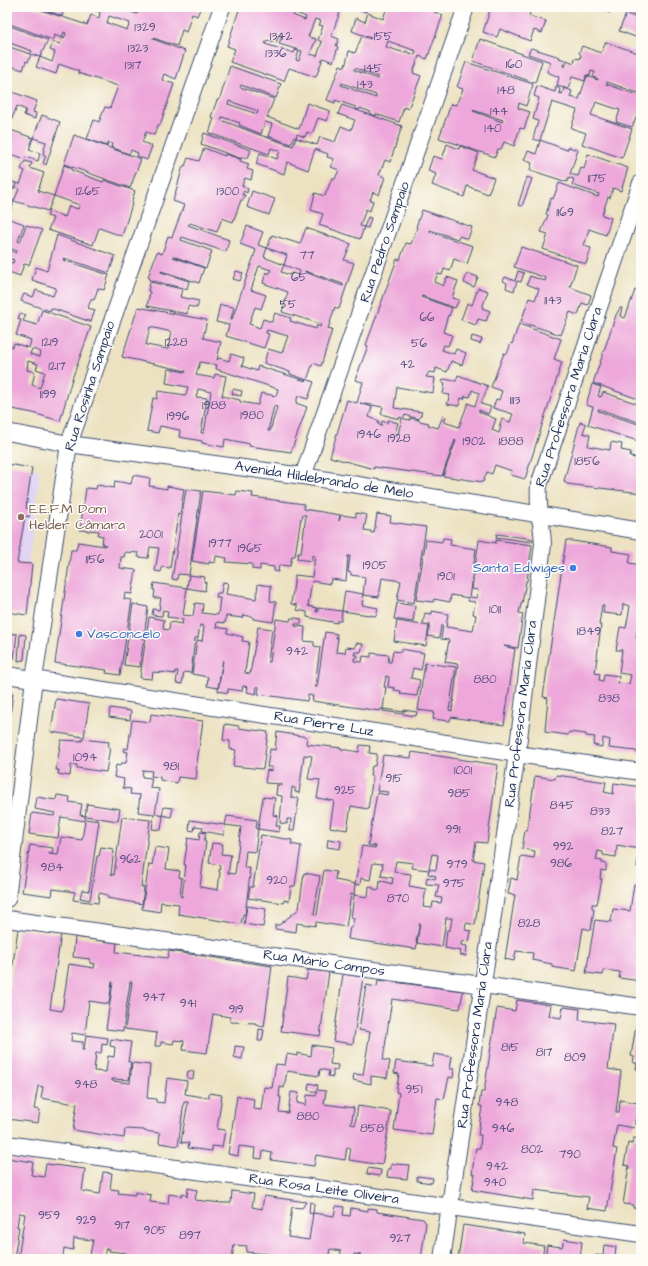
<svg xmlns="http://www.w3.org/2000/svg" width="648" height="1266" font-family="'Architects Daughter',sans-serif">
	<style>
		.built { fill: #e1d4f4 }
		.building { fill: #eda7da; fill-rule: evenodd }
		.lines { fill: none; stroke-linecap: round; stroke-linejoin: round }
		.street-casing { stroke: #3a4a6d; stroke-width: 18 }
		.street { stroke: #fff; stroke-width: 16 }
		.education-dot { fill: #8d6e63; stroke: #fdfcf7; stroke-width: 1.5 }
		.shop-dot { fill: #3f7fe0; stroke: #fdfcf7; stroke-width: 1.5 }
		.labels { text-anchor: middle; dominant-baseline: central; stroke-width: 3; stroke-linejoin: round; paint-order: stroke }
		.number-label { font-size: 12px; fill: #504d7d }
		.street-label { font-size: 14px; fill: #1b2f5e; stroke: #fdfcf7 }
		.education-label { font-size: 14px; fill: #785e54; stroke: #fdfcf7; text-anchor: start }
		.shop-label { font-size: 14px; fill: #366cbe; stroke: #fdfcf7; text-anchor: end }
	</style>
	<rect width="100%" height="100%" fill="#fdfcf7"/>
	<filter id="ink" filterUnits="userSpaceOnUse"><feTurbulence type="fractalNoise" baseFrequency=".025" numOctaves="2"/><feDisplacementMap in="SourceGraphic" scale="8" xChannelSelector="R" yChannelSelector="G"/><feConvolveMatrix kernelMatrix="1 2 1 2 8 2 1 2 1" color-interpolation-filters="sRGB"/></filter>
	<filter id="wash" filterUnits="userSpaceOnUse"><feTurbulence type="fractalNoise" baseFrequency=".012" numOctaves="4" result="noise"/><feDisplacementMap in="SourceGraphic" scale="16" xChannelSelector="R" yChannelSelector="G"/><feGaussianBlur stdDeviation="0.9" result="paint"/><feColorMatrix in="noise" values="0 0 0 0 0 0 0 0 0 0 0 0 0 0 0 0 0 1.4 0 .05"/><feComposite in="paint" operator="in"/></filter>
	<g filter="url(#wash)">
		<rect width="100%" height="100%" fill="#ece2c1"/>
		<polygon class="built" points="7,464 37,469 40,473 28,564 7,561"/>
		<g id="blocks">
			<g class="building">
				<path d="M7 7H32L87 25 91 15 99 18 100 12 86 7H116L137 14 140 7H201L197 16 192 14 186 32 182 30 177 46 153 38V39L185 51 176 79 164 74 162 80 174 84 160 125H158L154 135 146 132 142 142 152 146 147 160 137 156 138 153 131 150 129 154 111 147 112 144 108 142 107 146 87 139 94 120 99 122 105 107 110 108 118 86 78 73 79 71 59 64 56 74 36 67 40 57 52 62 55 52 50 50 53 42 60 44 62 38 64 39 66 33 64 32 62 38 54 35 53 40 7 23ZM109 16 130 23 127 30 107 23Z"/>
				<polygon points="37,7 65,7 62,16"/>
				<path d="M240 7H317L324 10 325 7H342L331 36 339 39 336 46 338 47 333 62 323 58 316 77 289 68 284 81 230 62 235 49 227 46ZM294 12 306 17 305 20 293 15ZM315 19 321 21 319 25 323 26 318 40 322 42 317 56 310 54 316 39 308 37ZM279 35 282 36 279 44 302 51 299 61 296 60 299 51 295 50 294 53 265 44 267 40 276 43Z"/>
				<polygon points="352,7 368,7 366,12"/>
				<path d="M387 7H436L434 12 443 15 427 59 419 56 413 73 421 76 408 109 404 107 399 122 376 114V116L370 114 371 112 360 108 359 110 356 109V107L335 100V103L327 100 340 65 345 67 349 51 355 53 362 36 370 39 371 38 352 31 356 18 365 22 368 13 383 19ZM388 41 416 51 415 55 405 51V53L386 47ZM355 68 378 77V79L354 70ZM342 83 376 95V98L341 85Z"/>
				<polygon points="491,7 532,7 529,16 546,21 542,33 534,30 530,41 500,29 497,37 483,32"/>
				<polygon points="603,7 612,7 610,13 602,10"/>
				<polygon points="626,7 641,7 641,17 625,11"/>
				<polygon points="626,14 641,19 641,39 619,31"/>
				<polygon points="7,25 48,40 40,57 31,54 28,62 26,61 23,70 7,65 7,46 30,54 32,51 7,42"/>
				<polygon points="480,39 542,61 535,83 473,61"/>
				<polygon points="606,42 641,54 641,94 607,82 606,84 641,96 641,107 632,127 616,122 620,110 596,102 591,115 632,129 622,158 582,144 586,133 571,128 577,110 552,102 540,140 567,150 568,147 578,150 570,174 578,176 581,168 584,169 588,154 628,168 621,191 613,188 610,198 608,197 602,215 611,218 606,235 589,229 584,246 591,248 586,264 543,249 548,234 541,232 548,215 546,214 551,198 553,199 559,183 598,197 599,194 572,185 574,179 569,178 567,182 530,170 532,163 524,160 528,151 536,154 540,141 533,139 538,121 533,119 539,98 534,96 537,86 555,92 556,87 560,89 559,93 562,94 564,88 572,91 570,97 579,99 587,76 598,80 598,79 593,77 595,72 591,71 590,76 586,75 585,81 572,77 568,89 557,86 559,77 547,72 551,62 528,54 531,48 560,57 559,58 565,60 563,66 565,67 567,60 574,63 575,58 580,59 581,55 579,53 582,46 601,53"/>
				<path d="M466 62 533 84 526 106 519 103 518 108 530 112 524 129 520 128 514 146 504 142 501 149H498L495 157 439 138 451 104 456 105 463 89 457 87ZM473 110 503 120 502 122 473 111Z"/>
				<path d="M230 66 281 84 276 98 241 85 240 87 274 99 267 117 299 129 307 103 330 111 327 121 318 118 312 134 307 132 305 137 297 134 296 138 294 137 291 144 268 136 272 124 265 122 261 134 239 125 240 123 222 117 221 120 260 135 293 146 296 138 317 145 320 137 335 142 341 126 351 130 355 120 338 114 342 105 402 126 390 162 385 160 379 175 385 177 379 195 373 192 370 200 373 201 370 211 366 209 360 226 364 227 360 239 319 225 323 214 311 210 315 193 325 196 332 178 335 179 339 170 331 167 334 159 327 157 328 154 315 149 308 170 287 162 284 174 256 164 260 153 277 159 280 151 271 148 269 154 209 133 214 118 211 117 217 100H218L220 98ZM229 101 258 111 257 114 228 104Z"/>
				<polygon points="7,90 37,101 33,112 36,113 35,119 24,115 26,110 17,106 8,129 33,138 42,115 60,122 46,165 43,163 46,156 43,154 46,142 33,138 29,150 40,153 38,161 26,157 25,159 14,155 13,156 7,154"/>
				<polygon points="204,133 251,150 248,158 242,157 242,159 201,144"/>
				<polygon points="74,135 141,159 130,188 64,164"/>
				<polygon points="447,144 459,149 460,146 479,153 472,170 494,178 488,194 467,186 464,197 432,185 436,174 428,171 433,156 442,159"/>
				<polygon points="204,148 225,156 225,154 240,159 240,161 249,164 247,169 253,171 251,180 245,178 242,186 248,189 247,193 244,191 242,195 245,195 243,200 241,200 233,222 222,218 217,232 190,223 188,225 229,240 226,252 182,237 181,240 212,251 206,268 173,256 173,257 204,268 199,283 161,271 161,272 189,281 187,289 149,280 150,278 148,277 157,252 162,254 168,236 172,237 184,205 173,201 183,166 185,166 188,158 199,161"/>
				<polygon points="25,161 32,163 30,168 44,173 38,191 54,196 48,211 14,201 19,189 16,187 17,183 20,184 25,171 21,169"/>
				<polygon points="64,165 72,168 71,170 103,182 104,180 135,191 132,200 133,201 122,236 99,228 93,245 48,230 53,218 47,216 49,211 65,217 69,206 78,209 80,205 54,196"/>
				<polygon points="527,177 532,179 522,206 518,205"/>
				<polygon points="7,180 16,183 14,189 7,187"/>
				<polygon points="252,191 275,199 269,215 247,207"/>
				<polygon points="7,199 14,201 11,211 7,210"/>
				<path d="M422 210 472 227 468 239 459 236 458 239 430 230V232L473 246 467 264 454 259 450 271 444 269 442 275 438 274 434 282 443 286 447 277 458 281 452 298 459 300 455 308 422 296 421 297 452 308 449 316 448 315 443 332 452 335 448 346 444 345 442 350 454 354 456 349 466 353 462 365 451 361 447 372 436 368 435 373 429 372 426 377 435 378 433 393 397 387 394 408 422 412 419 419 405 415 403 418 405 419 410 420V418L419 420V421L429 423 428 425 438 428 443 416 446 417 444 422 459 427 468 403 475 406 479 393 472 390 470 397 465 396 464 399 461 398 459 406 447 404 450 395 443 394 445 383 442 382 443 379 456 381 458 375 488 386 481 404 491 407 488 414 479 410V412L496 419 492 430 499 433 501 426H499L502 419 510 422 513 414 493 408 496 399 499 400 502 391 491 387 504 353 507 354 511 343 512 344 519 324 561 339 554 359 562 362 525 479 511 475 512 471 495 465 492 474 487 472 483 482 443 476 456 441 455 440 442 476 374 467V469L330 457 347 400 357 403 363 382 355 380 368 346 366 345 397 259 400 260 406 243 411 244 417 228 416 227ZM360 403 383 407 381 414 399 419 400 417 402 418 398 434 395 433 398 423 388 420 387 423 382 421 381 426 378 424 379 421 369 417 372 407Z"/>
				<polygon points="368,217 371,218 368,228 364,227"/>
				<polygon points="7,218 24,224 18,241 20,242 26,225 42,230 29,265 24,264 20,276 9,272 7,278 7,262 13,263 14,260 7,258 7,249 16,253 17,251 9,248 12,239 7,237"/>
				<path d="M247 226 263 232 258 245 267 248 264 257 284 265 287 255 267 248 272 235 300 244 306 228 351 244 344 260 354 263 339 309 335 307 328 329 332 330 321 366 313 363 307 380 290 374V372L264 363 268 349 282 353 288 336 267 330 266 333 269 334 264 348 226 336 229 325 216 322 220 305 234 307 231 319H232L256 250 240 244ZM284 265 300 271 299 275 291 273 290 275 281 272ZM259 266 271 270 269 274 266 272 263 283 288 292 282 312 321 324 320 327 317 325 316 329 290 321 291 318 275 313 272 322 263 319 260 328 249 324 255 307 261 309 266 295 251 290ZM305 271 343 284V286L305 272Z"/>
				<polygon points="57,235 115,256 109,273 64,258 63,260 109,275 104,290 98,288 94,300 91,299 88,308 95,310 91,322 51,308 50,311 21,301 24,294 33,297 36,290 53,296 56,288 32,280 36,267 47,271"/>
				<polygon points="521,247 577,265 570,287 591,295 588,305 582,303 578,315 570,312 561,335 521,322 529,298 535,300 539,289 527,284 530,276 545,281 546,278 514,267"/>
				<polygon points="236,271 243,273 240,281 233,279"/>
				<polygon points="518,271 524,273 521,282 517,281 514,291 506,288 507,283 503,281 505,277 515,281"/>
				<polygon points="467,273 478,277 474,287 464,283"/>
				<polygon points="150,282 182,289 180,297 199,301 197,308 188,306 187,314 147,306 150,292 148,291"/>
				<polygon points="478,288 488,291 482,308 490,311 486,321 478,319 476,325 461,320 467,303 472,305"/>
				<polygon points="635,290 641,293 641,400 593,383 616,315 620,308 622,308 620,316 625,318"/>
				<path d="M138 307 207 320 203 338 221 342 217 360 219 358 229 361 231 354 244 358 242 366 257 371 258 366 306 381V379L314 382 308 399 298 396 296 403 307 407 291 452 249 446 250 444 225 439 224 447 202 443V441L179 437 180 430 160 426 158 433 147 431 153 398 157 399 158 391 186 395 188 387 166 383 168 369 186 372V371L122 357ZM150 327 172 332 168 349 146 345ZM200 362 217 365 216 369 278 389 276 396 261 393 258 405 240 402V400L222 396 226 376 215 374 214 378 196 375ZM198 389 211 392 204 433H201L207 398 196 397ZM274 406 277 407 270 431H268Z"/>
				<path d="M42 310 91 327 72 379 60 421 33 413 7 408V345L13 347 14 343 29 348 31 340 16 335 21 320 18 319 20 313 26 315 23 321 37 325ZM32 349 41 352 40 357 30 354ZM28 361 38 364 36 369 45 372 40 388 32 385 35 372 27 370Z"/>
				<polygon points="472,336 482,339 480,344 471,341"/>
				<polygon points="592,384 601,387 598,396 601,397 603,392 641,405 641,423 598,409 598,411 641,425 641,442 588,425 593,407 586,405"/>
				<polygon points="233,389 242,391 241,396 232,394"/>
				<polygon points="580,422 586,424 583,433 590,435 588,446 610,450 611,442 622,444 621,450 631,452 630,457 641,459 641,493 567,484 564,481"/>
				<polygon points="7,464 32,468 26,508 30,509 29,517 25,516 17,563 32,564 27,615 7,612"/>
				<polygon points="133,475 150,478 149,486 167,489 167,486 184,489 180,515 178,514 170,568 162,567 161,572 155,571 159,548 150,547 148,558 138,557 139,553 125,552 124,557 121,557 120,568 136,570 132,594 125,593 124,599 132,600 120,675 106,673 107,670 55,663 71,550 76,550 78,542 105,546 106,545 102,544 103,536 98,535 99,531 90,530 90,531 80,530 86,488 96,489 97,485 114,488 115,481 131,484"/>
				<polygon points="186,489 201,491 189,575 178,574 177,580 172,579"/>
				<polygon points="203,491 236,495 237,491 253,493 252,497 304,504 304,509 340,515 339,521 341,515 356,517 356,513 367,515 364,530 371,531 371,533 374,533 377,514 391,516 390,522 426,527 414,603 397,600 401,581 382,578 379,597 363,595 365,577 351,575 351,573 348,572 350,556 348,556 346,581 331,579 330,584 312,581 308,606 317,608 316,612 318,612 318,608 342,611 341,621 337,621 337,623 307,617 307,612 297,610 297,605 291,604 295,575 312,577 315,556 312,555 312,561 297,559 298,553 301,553 306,515 303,515 302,519 301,518 295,556 292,556 290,566 279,565 278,572 274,571 274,567 260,565 260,570 252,569 252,564 226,562 227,558 216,556 215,563 209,562 209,564 192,561"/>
				<polygon points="497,534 533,539 532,542 496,537"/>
				<polygon points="443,538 451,539 450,545 476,549 469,598 451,595 450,602 434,599 433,602 416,600 426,540 442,542"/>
				<polygon points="479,540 496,543 496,540 532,545 527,581 526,581 522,604 521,604 519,613 523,614 518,648 504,646 515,649 504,725 451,717 450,721 433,719 434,712 418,710 425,663 456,667 449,710 452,711 458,664 445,662 449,640 441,639 443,626 441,626 439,638 428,636 430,624 423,623 425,613 432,614 432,611 448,614 446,627 473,631 476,615 473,614 475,602 468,601 469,597 477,598 478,590 472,589"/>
				<path d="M566 540 612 547V551L631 554 629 563 641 565V609L636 638 641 639V653H638L637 660H641V753L636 752V751L609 748 610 740 603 738 602 747 593 745 595 737 586 736V734L569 732 568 735 545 732 548 698 543 697ZM623 604 630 606 626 628 620 627 616 650H622L619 673 631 675 629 684 618 683 619 676 604 674 603 681 599 680 600 674 595 673 601 625H599L602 605 604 606 603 613 622 615Z"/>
				<polygon points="189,575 205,577 204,582 206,582 205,591 187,588"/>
				<polygon points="223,582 228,583 226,594 256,599 258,584 271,586 270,601 276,602 273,622 253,619 253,617 244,615 243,618 226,616 225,623 217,622 216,627 228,629 227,633 243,637 242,641 249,642 245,673 250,674 258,627 272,629 268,662 270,662 276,619 290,621 291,618 296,618 301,619 301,624 295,624 295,626 305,627 304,641 314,642 314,646 320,647 315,687 317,687 325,632 337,634 336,638 338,638 336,652 345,653 346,647 355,648 356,643 363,644 361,652 355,652 354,655 358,655 357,658 354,658 354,661 362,662 363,656 371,657 371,653 389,655 388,662 391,662 393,651 401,652 401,649 424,653 421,670 413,668 411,678 420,680 417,696 400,694 401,691 394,690 395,688 388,687 389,677 386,676 384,687 386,687 383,709 381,709 380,711 312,701 313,696 308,695 307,701 258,694 259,687 257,686 256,694 247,692 248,687 243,686 242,691 228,689 228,693 218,691 223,660 218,688 207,686 208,677 192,674 197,640 202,641 204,626 200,625 198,638 195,638 191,673 184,672 182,684 176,683 178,671 175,671 175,674 162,672 162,673 153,672 152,679 140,678 149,617 164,620 163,629 169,630 170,622 182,624 183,619 167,617 168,611 163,610 162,616 152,615 153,609 159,610 161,598 154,598 155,590 153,590 154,583 187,588 183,615 193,616 195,603 203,604 202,613 218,615 220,598 216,598 217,593 221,593"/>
				<polygon points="345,591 363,594 362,605 378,608 376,616 342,611"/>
				<polygon points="397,603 415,606 413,622 394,619"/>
				<polygon points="133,604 148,607 140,667 124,665"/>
				<polygon points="397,621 429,626 426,646 394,641"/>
				<polygon points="7,633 17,634 14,659 7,658"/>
				<polygon points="20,634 26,635 24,660 18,661"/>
				<polygon points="7,692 13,693 10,715 7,715"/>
				<polygon points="56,699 89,704 84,737 51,732"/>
				<polygon points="110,708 131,711 130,720 109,717"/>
				<polygon points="383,709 404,712 404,710 417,712 416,716 383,711"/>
				<polygon points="151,714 203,721 196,770 197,771 196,779 178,777 177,783 160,780 160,777 151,776 152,771 143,770 142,777 152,778 150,788 159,789 155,814 163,816 161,830 152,829 154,814 138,812 140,795 130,794 131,789 123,788 124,779 114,777 116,765 120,766 121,763 126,763 128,752 123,751 124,748 128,749 132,720 150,722"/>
				<polygon points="225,724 239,726 239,728 268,732 263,769 233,766 236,750 230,749 230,741 223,740"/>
				<polygon points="277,732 307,737 306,744 342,748 341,749 359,752 360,745 370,746 369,753 377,754 375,766 372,766 370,776 373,776 368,809 351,806 347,830 330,827 334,801 317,798 320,780 308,779 312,756 304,755 299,793 295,792 295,788 292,787 291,797 299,798 294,830 290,830 291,819 287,819 287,824 280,823 282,796 276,795 277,785 282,786 282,784 265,783 267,770 272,771 272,767 267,767 270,749 275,750"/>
				<polygon points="82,739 109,742 108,747 110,747 106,772 77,768 77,765 71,765 70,776 58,774 59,770 56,770 61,740 82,741"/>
				<path d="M412 752 498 765 487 843 476 842 473 860 484 862 475 925 466 923 465 930 471 931 469 942 462 941 461 945 467 946 466 956 460 955 461 951 445 948 447 930H450L452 918H446L442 947 417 943 420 923 416 942H417L416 949 348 939 350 927H352L354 918H351L354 895 368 897 369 886 373 887V889L379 890 380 880 392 884 393 878 381 876 383 864 373 863 370 880 361 878 360 885 355 884 354 895 351 894 346 927 316 922 315 926 297 923 296 932 275 929V925H279L299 909 304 873 320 876 314 914 317 915 324 870 336 872 335 880 355 884 362 846 375 848 376 846 368 845 377 793 387 795 388 792 377 791 383 755 411 758ZM432 854 438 855 436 870 429 869ZM396 861 413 863 412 868 429 870 428 874 436 876 435 879 427 877 426 884 439 885 436 897 442 898 441 903 433 902 432 908 423 907 426 889 409 886 411 874 394 872Z"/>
				<polygon points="556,775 606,782 604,792 613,794 614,783 641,787 641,867 637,867 639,849 617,845 616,857 603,855 603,852 598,851 596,860 602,861 602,863 606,864 606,871 601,870 600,879 602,879 597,904 592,904 592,908 594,909 591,930 583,928 576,971 552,967 552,964 532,960 533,953 516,951 514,961 505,959 515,895 508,894 511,878 517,880 521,856 534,858 535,851 522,849 525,831 527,831 535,776 555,779"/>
				<polygon points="57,795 70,797 69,802 82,804 80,815 85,816 87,804 120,809 118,821 85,816 85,819 99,821 89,891 82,890 80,898 90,900 97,856 99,856 101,847 114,849 111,874 114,875 122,817 150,820 141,887 144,887 142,904 107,898 108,895 99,893 98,903 73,900 75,892 53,889 52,896 22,892 30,845 53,848 52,853 49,852 49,854 58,855 61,837 82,840 85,821 61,817 58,838 29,834 32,813 54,816 55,813 35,809 37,797 56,800"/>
				<polygon points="263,797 275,798 273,815 278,816 276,826 280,826 279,832 258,829"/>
				<polygon points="164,807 173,808 171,817 162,815"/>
				<polygon points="227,816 257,820 256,829 258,829 255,852 246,851 244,868 250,868 249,874 250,874 245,915 243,914 241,924 178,914 179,904 161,902 160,912 142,909 149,864 152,865 155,847 169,849 166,869 180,871 179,877 182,878 180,896 182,897 186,865 184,865 188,838 199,840 200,832 206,833 204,841 206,842 200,887 218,890 220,872 219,872 220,865 209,863 212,843 223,844 221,854 231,855 228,873 235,874 241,827 225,825"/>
				<polygon points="190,820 225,825 224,835 202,831 203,827 195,826 194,831 189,830"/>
				<polygon points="261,835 292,840 291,844 301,846 295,886 291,886 289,901 284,900 284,903 248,898 250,887 253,887"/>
				<polygon points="328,839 341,841 340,849 327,847"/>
				<polygon points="634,884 641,885 641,981 619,978 620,972 604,970 603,975 586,973 595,920 611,922 613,909 630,911"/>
				<polygon points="247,906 266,909 263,927 244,924"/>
				<polygon points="18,929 61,934 50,1009 62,1011 69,964 94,968 95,964 90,963 90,959 73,957 75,937 117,943 116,952 168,958 169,951 272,966 264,1027 256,1025 256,1023 230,1022 230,1017 213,1014 207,1053 183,1050 184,1041 174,1040 173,1044 161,1042 161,1046 155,1046 157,1033 125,1029 132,982 130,982 123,1031 106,1029 113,982 112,982 109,1004 89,1001 85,1035 72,1033 71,1041 83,1042 82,1050 84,1050 86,1035 108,1038 107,1045 102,1044 101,1053 96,1053 94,1071 106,1072 108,1056 114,1057 115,1047 110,1046 111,1039 131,1042 128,1062 131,1062 129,1080 112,1079 112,1081 130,1083 132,1063 150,1065 147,1098 156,1099 156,1102 164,1103 167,1078 187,1081 185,1094 209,1098 209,1093 222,1095 217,1129 225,1130 222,1147 212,1146 212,1151 188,1148 189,1143 181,1142 188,1102 184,1102 178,1146 159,1143 160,1133 144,1131 144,1130 125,1129 124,1138 73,1130 77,1103 75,1104 41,1098 43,1087 38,1086 34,1109 40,1110 38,1123 7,1119 7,1005"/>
				<polygon points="308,970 329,972 320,1036 281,1031 288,977 306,980"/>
				<polygon points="343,974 363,977 353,1044 333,1041"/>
				<polygon points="378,980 463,991 460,1009 392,999 383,1060 390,1061 387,1078 371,1076 371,1084 353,1080 354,1074 363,1075 370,1032 359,1030 366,985 377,987"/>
				<polygon points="517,1000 551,1005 549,1016 561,1018 563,1007 580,1009 579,1020 614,1024 608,1069 621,1071 616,1112 619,1112 620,1100 638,1103 641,1086 641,1118 636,1117 634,1128 617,1125 613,1148 617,1149 607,1211 587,1208 589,1197 534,1190 533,1200 472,1190 475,1174 472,1174 474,1159 476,1148 480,1148 481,1135 478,1135 482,1106 479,1106 481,1092 484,1092 497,1008 515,1011"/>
				<polygon points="636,1026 641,1026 641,1069 636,1069 637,1063 633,1063 634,1057 631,1056"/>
				<polygon points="259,1029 264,1030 262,1041 258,1041"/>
				<polygon points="312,1045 332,1048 330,1064 338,1065 337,1071 333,1070 333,1077 328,1076 329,1071 320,1069 319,1076 287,1071 284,1088 280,1087 279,1097 281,1097 279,1112 288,1113 291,1092 299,1093 297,1103 306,1105 307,1095 316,1096 317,1092 308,1090 309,1083 318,1085 317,1090 326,1091 324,1104 354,1108 351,1124 355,1125 358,1106 391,1111 382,1165 349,1160 351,1148 347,1147 345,1160 316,1155 314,1166 271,1160 272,1153 263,1151 262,1159 254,1158 255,1148 239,1146 238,1156 228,1154 237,1096 254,1099 253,1109 261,1110 264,1087 272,1088 276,1064 285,1065 287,1054 297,1056 297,1053 311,1056"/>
				<polygon points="235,1046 244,1047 242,1059 234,1057"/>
				<polygon points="434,1054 452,1057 450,1069 454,1069 453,1078 449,1077 444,1099 437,1098 432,1135 394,1130 399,1093 396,1092 399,1074 394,1073 396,1061 432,1066"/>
				<polygon points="188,1071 194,1072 193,1079 187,1078"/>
				<polygon points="633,1138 641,1139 641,1212 639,1212 640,1208 633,1208 633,1205 623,1204 629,1166 624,1165 628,1143 632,1144"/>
				<polygon points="7,1158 33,1162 31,1175 44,1177 46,1164 85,1169 82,1191 100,1194 103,1172 112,1173 110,1189 119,1190 118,1193 135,1195 135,1192 151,1195 150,1202 168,1204 169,1194 181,1196 183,1193 184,1193 187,1197 188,1188 197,1190 195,1200 222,1203 231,1203 232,1191 254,1194 252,1207 262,1209 264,1196 306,1202 302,1208 292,1207 288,1237 309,1240 313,1213 334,1216 336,1206 344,1207 343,1215 350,1216 351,1208 368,1211 368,1208 377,1209 377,1212 423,1219 426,1223 421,1259 361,1259 361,1255 354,1254 353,1259 340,1259 341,1251 330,1249 328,1259 266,1259 267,1254 246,1252 247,1246 234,1245 232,1258 215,1256 214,1259 125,1259 126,1253 109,1251 110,1249 106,1248 104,1257 90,1255 93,1240 74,1238 73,1250 64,1248 63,1257 70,1259 18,1259 25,1214 19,1213 17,1227 19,1227 14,1259 7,1258"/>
				<polygon points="391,1164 396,1165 396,1164 409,1165 407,1179 387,1177 388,1169 391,1169"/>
				<polygon points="368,1168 381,1170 380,1176 367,1174"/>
				<polygon points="417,1176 433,1178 432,1183 417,1181"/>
				<polygon points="310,1202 314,1203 313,1214 309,1213"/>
				<polygon points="463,1225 525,1234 524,1243 544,1246 542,1259 458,1259"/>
				<polygon points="564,1239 582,1242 580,1259 545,1259 547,1245 562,1247"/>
				<polygon points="604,1245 616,1247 615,1257 625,1259 595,1259 596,1255 603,1256"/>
			</g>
		</g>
	</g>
	<g filter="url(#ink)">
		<use href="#blocks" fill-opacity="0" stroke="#3a4a6d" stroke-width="1"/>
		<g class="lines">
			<defs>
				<g id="street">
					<polyline points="7,432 69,444 303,476 641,531"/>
					<polyline points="303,476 466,7"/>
					<polyline points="7,675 517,754 641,772"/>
					<polyline points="7,899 34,679 69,444 222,7"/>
					<polyline points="7,919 641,1007"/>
					<polyline points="7,1144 641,1234"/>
					<path d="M442 1259 517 754 543 544C542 524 537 505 539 485L641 183"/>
				</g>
			</defs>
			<use href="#street" class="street-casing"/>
			<use href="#street" class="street"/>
		</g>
	</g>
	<circle class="education-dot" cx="21" cy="517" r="4"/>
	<g class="shop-dot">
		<circle cx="573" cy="568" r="4"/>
		<circle cx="79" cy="634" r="4"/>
	</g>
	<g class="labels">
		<g class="number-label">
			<text x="145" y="27">1329</text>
			<text x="281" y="36">1342</text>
			<text x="383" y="36">155</text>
			<text x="138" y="48">1323</text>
			<text x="276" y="53">1336</text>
			<text x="514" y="64">160</text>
			<text x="133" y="65">1317</text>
			<text x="373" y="68">145</text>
			<text x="365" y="84">143</text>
			<text x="506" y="90">148</text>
			<text x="499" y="111">144</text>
			<text x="493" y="128">140</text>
			<text x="597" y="178">1175</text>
			<text x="88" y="191">1265</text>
			<text x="228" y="191">1300</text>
			<text x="565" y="212">1169</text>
			<text x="307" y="255">77</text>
			<text x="299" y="277">65</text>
			<text x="553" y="300">1143</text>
			<text x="288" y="304">55</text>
			<text x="427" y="317">66</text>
			<text x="50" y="342">1219</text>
			<text x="176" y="342">1228</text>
			<text x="419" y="343">56</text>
			<text x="407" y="364">42</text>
			<text x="57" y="366">1217</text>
			<text x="48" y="394">1199</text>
			<text x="515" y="400">1113</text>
			<text x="214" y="405">1988</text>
			<text x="252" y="415">1980</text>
			<text x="178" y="416">1996</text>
			<text x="369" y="434">1946</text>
			<text x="399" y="438">1928</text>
			<text x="474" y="441">1902</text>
			<text x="511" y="441">1888</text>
			<text x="587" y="461">1856</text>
			<text x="151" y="534">2001</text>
			<text x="220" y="543">1977</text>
			<text x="250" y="548">1965</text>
			<text x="95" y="559">1156</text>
			<text x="375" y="565">1905</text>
			<text x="446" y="576">1901</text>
			<text x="495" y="609">1011</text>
			<text x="589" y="631">1849</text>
			<text x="297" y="651">942</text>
			<text x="485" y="679">880</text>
			<text x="609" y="698">838</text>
			<text x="85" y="757">1094</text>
			<text x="171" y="766">981</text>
			<text x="463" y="770">1001</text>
			<text x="394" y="778">915</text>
			<text x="345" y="790">925</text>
			<text x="459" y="793">985</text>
			<text x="562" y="805">845</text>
			<text x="600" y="811">833</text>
			<text x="453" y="829">991</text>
			<text x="612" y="831">827</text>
			<text x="563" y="846">992</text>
			<text x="130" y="859">962</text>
			<text x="561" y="863">986</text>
			<text x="457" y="864">979</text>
			<text x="52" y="867">984</text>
			<text x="277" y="880">920</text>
			<text x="454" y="883">975</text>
			<text x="398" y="898">870</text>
			<text x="529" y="923">828</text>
			<text x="154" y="997">947</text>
			<text x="188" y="1003">941</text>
			<text x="236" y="1009">919</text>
			<text x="510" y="1047">815</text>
			<text x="544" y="1052">817</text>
			<text x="575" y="1057">809</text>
			<text x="86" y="1084">948</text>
			<text x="414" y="1089">951</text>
			<text x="507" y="1102">948</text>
			<text x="308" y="1116">880</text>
			<text x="372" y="1128">858</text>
			<text x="503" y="1128">946</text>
			<text x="532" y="1149">802</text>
			<text x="570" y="1154">790</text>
			<text x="497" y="1166">942</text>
			<text x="495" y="1182">940</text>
			<text x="49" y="1215">959</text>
			<text x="86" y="1220">929</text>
			<text x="122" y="1225">917</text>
			<text x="155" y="1230">905</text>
			<text x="190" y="1235">897</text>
			<text x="400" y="1238">927</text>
		</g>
		<g class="street-label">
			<text transform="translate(385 242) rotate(-71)">Rua Pedro Sampaio</text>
			<text transform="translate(90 386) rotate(-72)">Rua Rosinha Sampaio</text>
			<text transform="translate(569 397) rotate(-72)">Rua Professora Maria Clara</text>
			<text transform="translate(324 480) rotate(9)">Avenida Hildebrando de Melo</text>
			<text transform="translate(521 714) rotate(-83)">Rua Professora Maria Clara</text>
			<text transform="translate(324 724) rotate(9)">Rua Pierre Luz</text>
			<text transform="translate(324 963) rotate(8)">Rua Mário Campos</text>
			<text transform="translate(475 1035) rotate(-82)">Rua Professora Maria Clara</text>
			<text transform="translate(324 1189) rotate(8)">Rua Rosa Leite Oliveira</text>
		</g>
		<g class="education-label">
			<text x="29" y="509">E.E.F.M Dom<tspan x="29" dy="16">Helder Câmara</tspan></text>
		</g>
		<g class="shop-label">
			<text x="565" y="568">Santa Edwiges</text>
			<text x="87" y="634" text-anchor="start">Vasconcelo</text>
		</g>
	</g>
	<rect width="648" height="1266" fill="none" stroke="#fdfcf7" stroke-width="24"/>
</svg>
